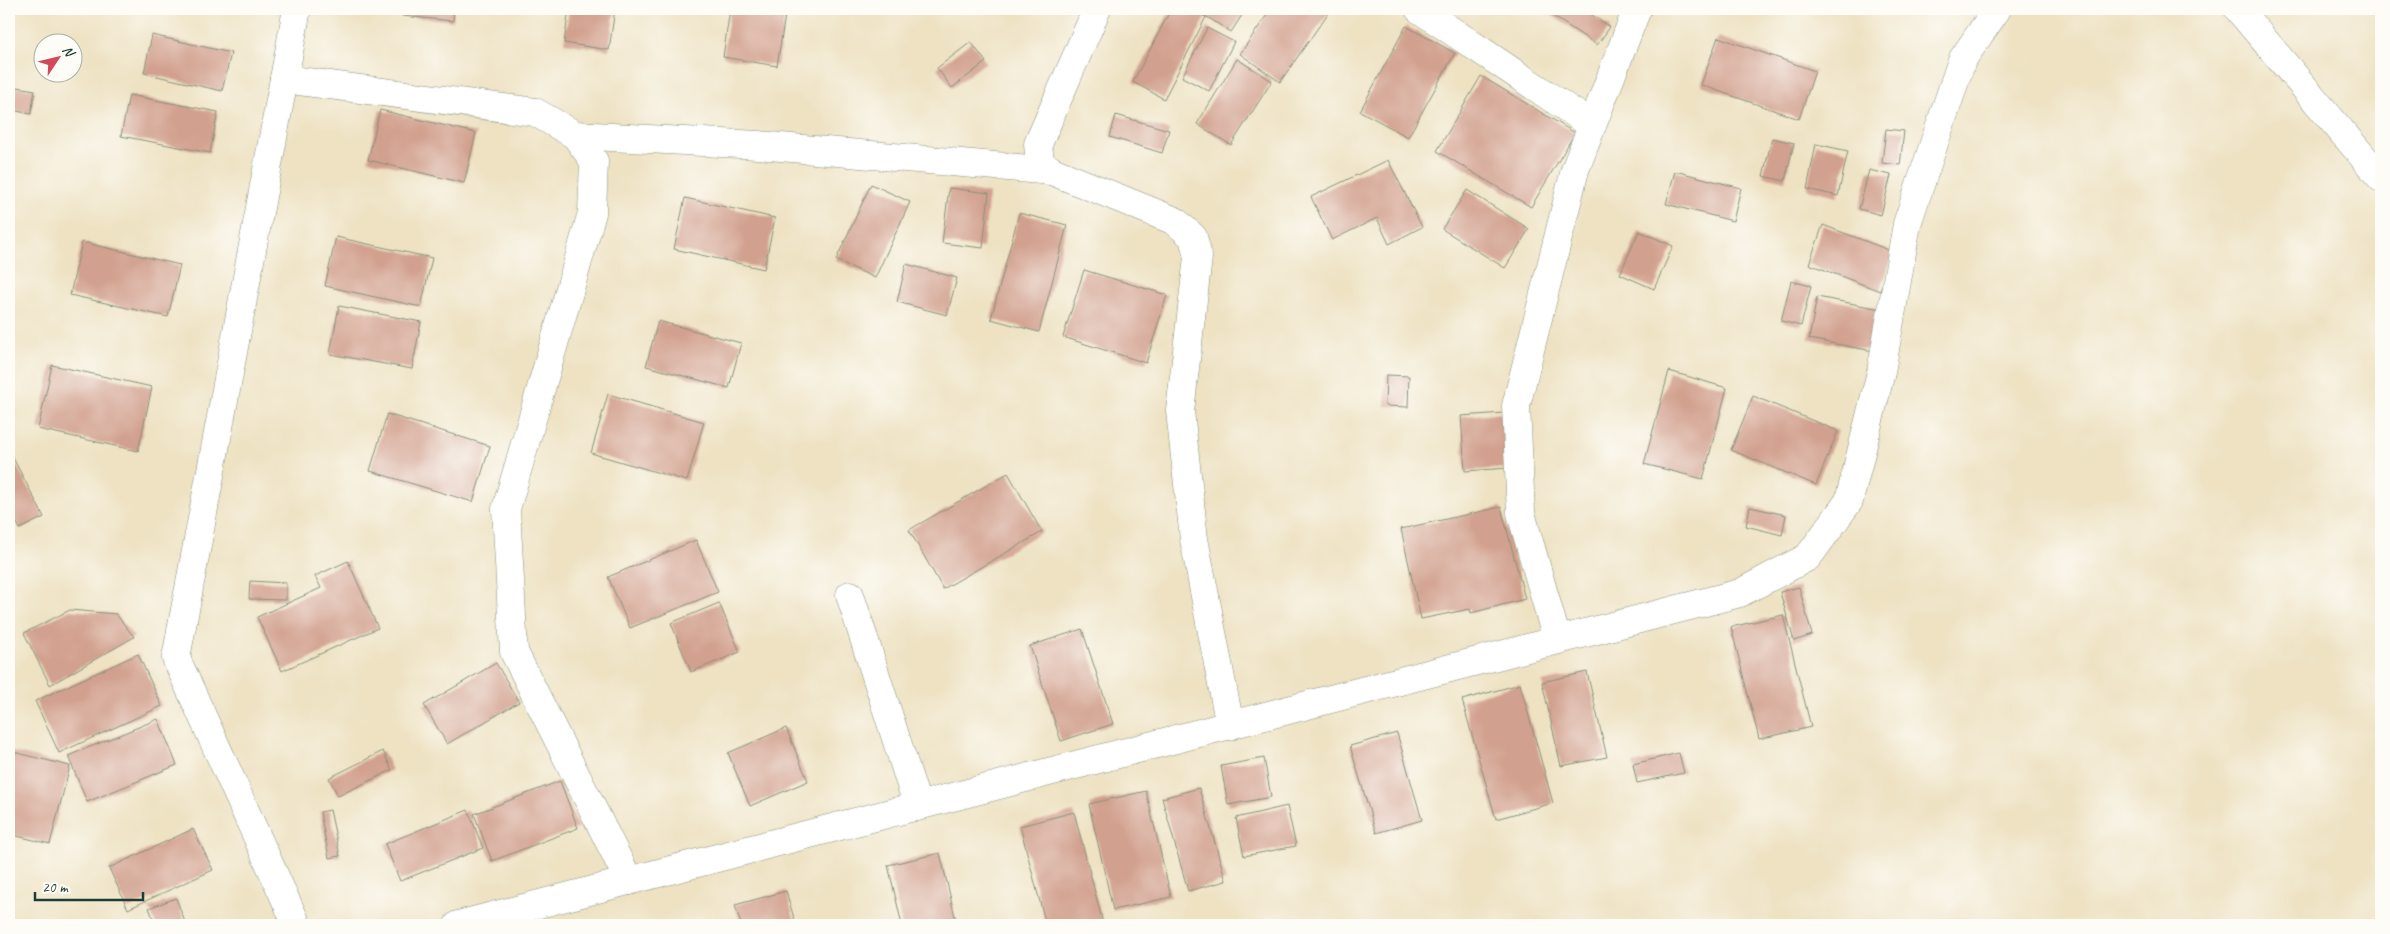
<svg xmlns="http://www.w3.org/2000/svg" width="2390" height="934" font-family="Caveat,sans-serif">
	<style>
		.building { fill: #d2a08e }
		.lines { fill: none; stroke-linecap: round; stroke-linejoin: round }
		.street-casing { stroke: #86907c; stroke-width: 29 }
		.secondary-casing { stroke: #86907c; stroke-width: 29 }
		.street { stroke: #fff; stroke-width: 28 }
		.secondary { stroke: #fff; stroke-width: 28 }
	</style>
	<rect width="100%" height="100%" fill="#fdfcf7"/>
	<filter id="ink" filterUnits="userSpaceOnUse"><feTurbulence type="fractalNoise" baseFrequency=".02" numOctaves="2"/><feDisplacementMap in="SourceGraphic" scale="10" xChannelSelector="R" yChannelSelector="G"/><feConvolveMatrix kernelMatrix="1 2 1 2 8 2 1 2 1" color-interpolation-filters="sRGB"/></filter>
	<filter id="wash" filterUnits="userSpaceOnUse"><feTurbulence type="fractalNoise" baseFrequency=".0096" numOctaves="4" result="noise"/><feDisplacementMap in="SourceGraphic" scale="20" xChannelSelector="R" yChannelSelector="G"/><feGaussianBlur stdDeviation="1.12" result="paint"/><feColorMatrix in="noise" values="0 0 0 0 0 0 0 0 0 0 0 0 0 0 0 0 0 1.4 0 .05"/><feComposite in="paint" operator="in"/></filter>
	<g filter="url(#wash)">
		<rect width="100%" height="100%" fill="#eee2c3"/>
		<g id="blocks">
			<g class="building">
				<polygon points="402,9 454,9 453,21 402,16"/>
				<polygon points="569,9 615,9 609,50 564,43"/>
				<polygon points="730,9 786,9 777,66 723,57"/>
				<polygon points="1171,9 1191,9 1206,17 1164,99 1133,82"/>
				<polygon points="1194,9 1246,9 1231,32"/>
				<polygon points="1271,9 1331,9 1280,82 1240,54"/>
				<polygon points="1542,9 1583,9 1610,27 1597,45"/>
				<polygon points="1406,26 1455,53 1408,137 1360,111"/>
				<polygon points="1207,28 1234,42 1209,91 1182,77"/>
				<polygon points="152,35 231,53 222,91 144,73"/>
				<polygon points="1718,37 1815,71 1799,119 1701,85"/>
				<polygon points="971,42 986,62 952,88 937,68"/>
				<polygon points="1237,59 1272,81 1231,145 1197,124"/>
				<polygon points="1481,76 1575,133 1531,207 1437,151"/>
				<polygon points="17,87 35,90 31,114 12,110"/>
				<polygon points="129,95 218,112 210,153 121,136"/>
				<polygon points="380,110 476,133 464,183 368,160"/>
				<polygon points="1116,115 1169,130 1162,153 1110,137"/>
				<polygon points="1886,129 1904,131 1900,165 1882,163"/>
				<polygon points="1772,138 1794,143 1785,181 1763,176"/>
				<polygon points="1816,144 1848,151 1838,196 1807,189"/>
				<polygon points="1388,160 1422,227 1389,244 1377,218 1332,240 1311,197"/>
				<polygon points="1869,170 1891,175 1881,215 1859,209"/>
				<polygon points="1675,171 1741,188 1733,221 1666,204"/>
				<polygon points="871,184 910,202 875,278 836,260"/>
				<polygon points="949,188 989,193 983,248 942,243"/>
				<polygon points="1467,190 1529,229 1505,268 1442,229"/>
				<polygon points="685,198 775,218 764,269 674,249"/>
				<polygon points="1019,213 1067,225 1039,332 991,319"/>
				<polygon points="1823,225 1894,252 1880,291 1809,264"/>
				<polygon points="1639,231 1673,246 1654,289 1620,274"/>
				<polygon points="336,237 432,258 421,307 325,286"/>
				<polygon points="82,242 180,265 168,317 70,295"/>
				<polygon points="906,264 957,278 947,315 897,302"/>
				<polygon points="1084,270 1167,295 1146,363 1063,337"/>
				<polygon points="1791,281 1811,286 1801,326 1781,321"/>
				<polygon points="1817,297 1881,309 1873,351 1809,339"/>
				<polygon points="339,306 421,322 412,369 330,354"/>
				<polygon points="658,321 741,343 729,388 646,366"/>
				<polygon points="52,365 152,387 138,451 38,429"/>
				<polygon points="1669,371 1727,388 1703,479 1644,464"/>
				<polygon points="1386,375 1409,376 1408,407 1385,406"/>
				<polygon points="608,394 704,422 687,481 591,453"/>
				<polygon points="1753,396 1838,431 1816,485 1731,450"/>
				<polygon points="1504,413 1509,468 1465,471 1461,416"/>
				<polygon points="387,414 490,446 473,502 370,471"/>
				<polygon points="13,458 44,517 20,529 9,507 9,460"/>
				<polygon points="1008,473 1042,532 943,589 909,530"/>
				<polygon points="1501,507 1525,599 1471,613 1470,609 1421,619 1401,529"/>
				<polygon points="1750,507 1786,515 1782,535 1746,526"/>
				<polygon points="696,540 718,592 630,628 608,577"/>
				<polygon points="348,561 378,628 282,671 257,617 321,588 315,576"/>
				<polygon points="250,581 286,583 286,600 249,599"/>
				<polygon points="1799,587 1812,635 1794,641 1780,592"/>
				<polygon points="719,603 740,652 691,672 671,623"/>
				<polygon points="70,610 116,614 134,637 50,685 24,633"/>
				<polygon points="1783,615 1811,727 1759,739 1731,627"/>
				<polygon points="1082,629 1113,724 1061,741 1030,646"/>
				<polygon points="138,654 162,706 59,753 35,701"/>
				<polygon points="496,663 519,702 447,744 424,705"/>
				<polygon points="1587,672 1607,757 1561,766 1542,682"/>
				<polygon points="1520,684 1553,803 1496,819 1462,700"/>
				<polygon points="158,719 177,765 87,802 68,756"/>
				<polygon points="786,728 808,781 750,806 728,753"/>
				<polygon points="1397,733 1422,820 1376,833 1350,746"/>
				<polygon points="9,751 70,766 50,844 9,834"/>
				<polygon points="383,751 392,770 338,796 329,778"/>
				<polygon points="1679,753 1684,773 1637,783 1633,764"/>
				<polygon points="1264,758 1271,797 1228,805 1221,766"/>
				<polygon points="560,781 578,828 492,861 474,814"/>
				<polygon points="1199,788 1226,881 1188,891 1162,798"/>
				<polygon points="1146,791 1171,897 1113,910 1089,804"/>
				<polygon points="1287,806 1296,846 1244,856 1236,818"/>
				<polygon points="330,810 340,856 329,858 320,812"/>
				<polygon points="468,810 483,848 400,881 385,844"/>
				<polygon points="1074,812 1103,923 1095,925 1046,925 1020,826"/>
				<polygon points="193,829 213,870 128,909 109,868"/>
				<polygon points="940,853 957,925 902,925 888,865"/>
				<polygon points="786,891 796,925 741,925 735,905"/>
				<polygon points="176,898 186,925 156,925 149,908"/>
			</g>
		</g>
	</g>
	<g filter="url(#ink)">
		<use href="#blocks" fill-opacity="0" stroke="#86907c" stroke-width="1"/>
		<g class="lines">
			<defs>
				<g id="street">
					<polyline points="1097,9 1038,144 1040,163 1052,171 1175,221 1193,237 1198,257 1180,411 1194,539 1230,726"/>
					<polyline points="1419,9 1592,125"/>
					<polyline points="284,79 535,112 575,135 594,161 592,213 506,509 514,652 629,881"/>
					<polyline points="575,135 758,145 1052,171"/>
					<polyline points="850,595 918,807"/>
					<polyline points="1557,640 1521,513 1516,406 1575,170 1637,9"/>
					<polyline points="297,925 176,658 297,9"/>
					<polyline points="458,925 1740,593 1808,557 1849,501 1881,372 1907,224 1962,60 1997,9"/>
				</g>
				<polyline id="secondary" points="2238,9 2381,178"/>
			</defs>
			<use href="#street" class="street-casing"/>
			<use href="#secondary" class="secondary-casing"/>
			<use href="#street" class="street"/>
			<use href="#secondary" class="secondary"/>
		</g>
	</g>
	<rect width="2390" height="934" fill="none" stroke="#fdfcf7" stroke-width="30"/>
	<g transform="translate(58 58) rotate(55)"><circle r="24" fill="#fdfcf7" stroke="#a4b0a9"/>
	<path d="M0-4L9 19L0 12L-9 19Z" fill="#d1495b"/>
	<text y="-8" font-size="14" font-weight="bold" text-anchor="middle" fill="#1f3d34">N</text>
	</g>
	<path d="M35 892v8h108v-8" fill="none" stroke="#1f3d34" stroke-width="2.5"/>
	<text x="42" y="892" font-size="15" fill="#1f3d34" stroke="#fdfcf7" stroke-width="4" paint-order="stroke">20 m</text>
</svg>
